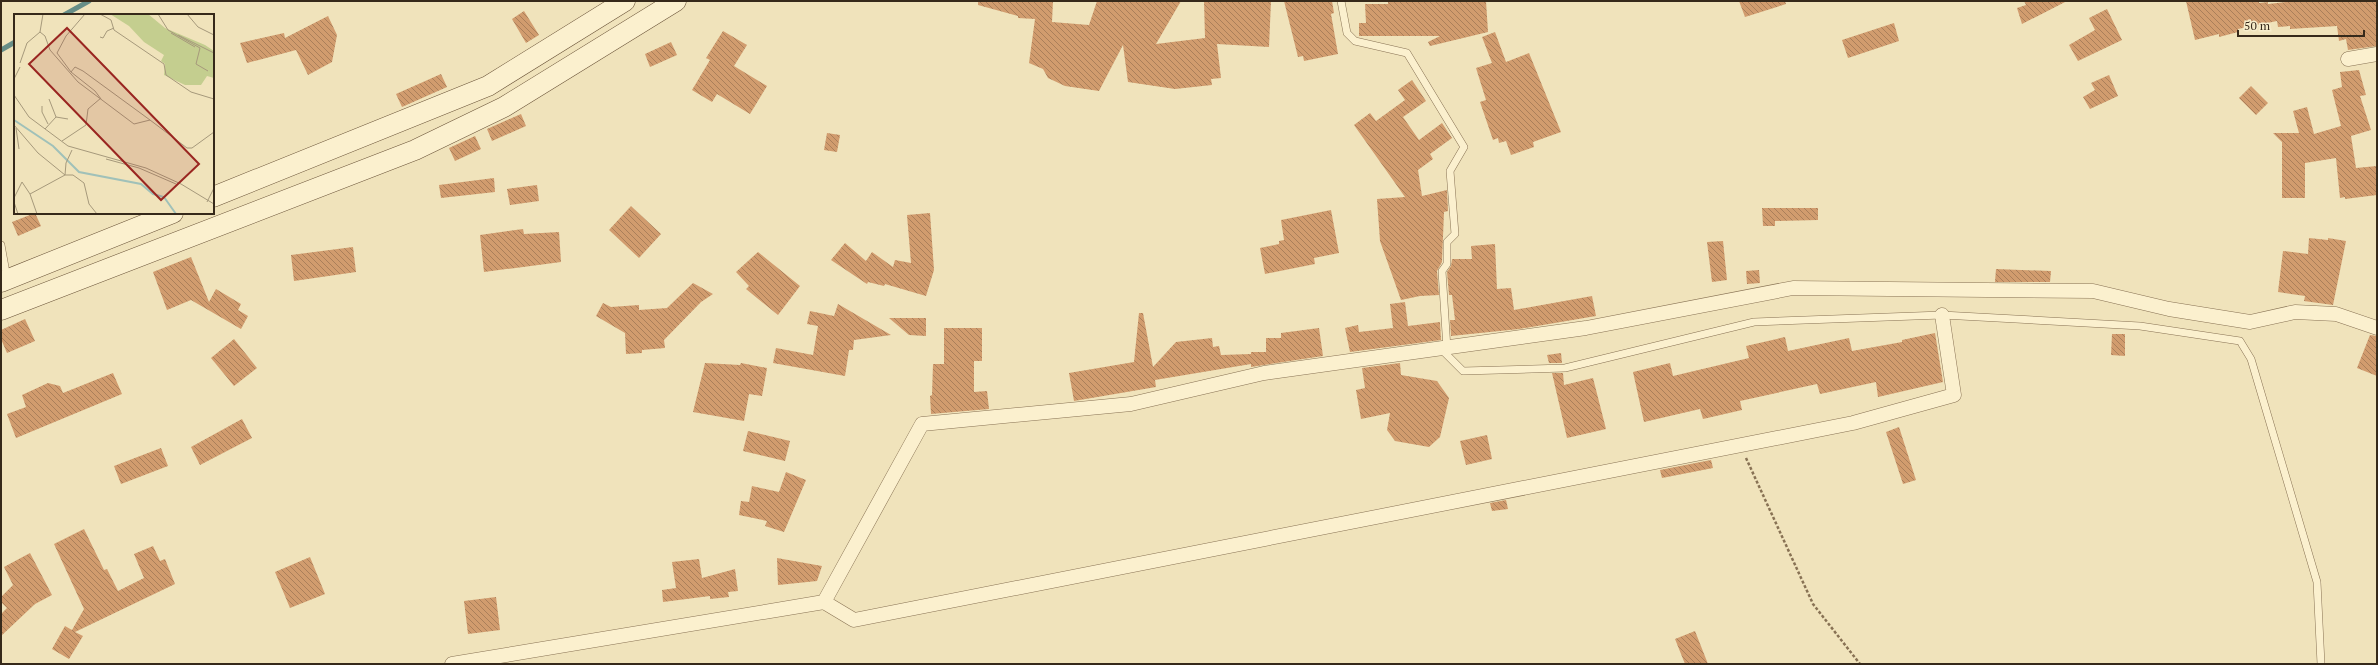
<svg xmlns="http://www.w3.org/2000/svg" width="2378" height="665" font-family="'PT Serif',serif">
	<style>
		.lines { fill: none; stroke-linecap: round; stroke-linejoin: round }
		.stream { stroke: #678e87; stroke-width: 5 }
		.building { fill: url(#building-back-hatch) }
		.lane-casing { stroke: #887254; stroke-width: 8 }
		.street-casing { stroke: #887254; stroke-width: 15 }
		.secondary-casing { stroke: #6a5338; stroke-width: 21 }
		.path { stroke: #887254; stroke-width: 2.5; stroke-dasharray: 3 2; stroke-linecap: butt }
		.lane { stroke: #fbf0ce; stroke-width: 7 }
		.street { stroke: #fbf0ce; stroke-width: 14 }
		.secondary { stroke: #fbf0ce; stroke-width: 20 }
		.inset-river { fill: none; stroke: #a0c1b9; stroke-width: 2 }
		.inset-road { fill: none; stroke: #a6997b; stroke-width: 1 }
		.view { fill: #9a2621; fill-opacity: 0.15; stroke: #9a2621; stroke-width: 2 }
		.inset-edge { fill: none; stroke: #36291a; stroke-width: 2 }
	</style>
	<defs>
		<pattern id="building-back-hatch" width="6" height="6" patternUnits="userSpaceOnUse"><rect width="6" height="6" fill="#d19c6e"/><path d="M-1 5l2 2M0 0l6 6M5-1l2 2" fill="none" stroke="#aa7f5a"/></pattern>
	</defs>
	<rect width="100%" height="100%" fill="#f0e3bb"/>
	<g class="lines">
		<g class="stream">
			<polyline points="64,15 89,1"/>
			<polyline points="1,50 15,42"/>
		</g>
	</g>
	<g class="building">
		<polygon points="978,1 1053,1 1052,22 1089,25 1097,1 1181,1 1156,44 1205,38 1204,1 1271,1 1269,47 1217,44 1221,78 1211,79 1212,85 1175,89 1128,82 1123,45 1099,91 1065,86 1048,78 1043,69 1029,63 1035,19 1018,18 1018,16 978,5"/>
		<polygon points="1284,1 1332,1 1334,13 1331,14 1338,54 1304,61 1303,56 1298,57"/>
		<polygon points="1388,1 1486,1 1488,32 1430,46 1428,42 1440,36 1359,36 1359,23 1366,23 1365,4 1388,4"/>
		<polygon points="1739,1 1785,1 1786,4 1745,17"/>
		<polygon points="2024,1 2067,1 2022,24 2017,8 2026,5"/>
		<polygon points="2186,1 2259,1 2259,3 2268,2 2268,4 2295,1 2377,1 2377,46 2348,50 2346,39 2339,41 2337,26 2290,29 2290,26 2278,27 2277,21 2238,29 2238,32 2219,37 2219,34 2195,40"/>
		<polygon points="2107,9 2122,40 2078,61 2069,45 2095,30 2089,18"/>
		<polygon points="524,11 539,35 526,43 512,19"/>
		<polygon points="328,16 337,35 332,62 308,75 296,50 247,63 240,43 284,33 285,38"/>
		<polygon points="1894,23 1899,41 1848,58 1842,40"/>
		<polygon points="723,31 747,45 734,66 767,86 750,114 717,94 712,102 692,90 710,60 706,58"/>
		<polygon points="1495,32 1506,62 1529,53 1561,132 1533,142 1534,147 1511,155 1506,141 1499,143 1498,138 1493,140 1480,102 1486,100 1476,68 1492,63 1482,37"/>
		<polygon points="671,42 677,55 650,67 645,54"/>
		<polygon points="2359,70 2366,95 2360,96 2371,130 2351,136 2356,168 2377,166 2377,195 2345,199 2345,197 2340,198 2336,158 2305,163 2305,198 2282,198 2282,142 2273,133 2299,133 2293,111 2307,107 2314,134 2341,126 2332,90 2342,87 2340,72"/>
		<polygon points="441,74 447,87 402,107 396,94"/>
		<polygon points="2109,75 2118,96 2090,109 2083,97 2095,90 2091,83"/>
		<polygon points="1412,80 1426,101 1403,117 1419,140 1442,123 1452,138 1430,154 1433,159 1418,170 1422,196 1447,190 1448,211 1444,212 1442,262 1437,271 1439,295 1420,296 1401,300 1380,241 1377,199 1405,197 1354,125 1370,113 1376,121 1405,100 1398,90"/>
		<polygon points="2251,86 2268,103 2256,115 2239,98"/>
		<polygon points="521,114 526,126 492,141 487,129"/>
		<polygon points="827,133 840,135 837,152 824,150"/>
		<polygon points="475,136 481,149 455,161 449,148"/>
		<polygon points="494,178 495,192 441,198 439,185"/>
		<polygon points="537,185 539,201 510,205 507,189"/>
		<polygon points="631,206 661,234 639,258 609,230"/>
		<polygon points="1762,208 1818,208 1818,220 1775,221 1775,226 1763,226"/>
		<polygon points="1331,210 1339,253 1314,258 1315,264 1265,274 1260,248 1279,244 1279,241 1284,240 1281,220"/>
		<polygon points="35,213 41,226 18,236 12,222"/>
		<polygon points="930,213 934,270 926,296 885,284 884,286 868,282 867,284 831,260 845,243 866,261 872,252 893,267 895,260 911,263 907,215"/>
		<polygon points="523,229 524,234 559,232 561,262 484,272 480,235"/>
		<polygon points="2309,238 2328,240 2328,238 2346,241 2333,305 2304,301 2305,296 2278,292 2283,251 2308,254"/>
		<polygon points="1723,241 1727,280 1712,282 1707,242"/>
		<polygon points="1495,244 1497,289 1511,288 1514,310 1592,296 1596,316 1519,329 1451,336 1450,320 1455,320 1452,295 1449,295 1447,272 1451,266 1452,259 1472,259 1471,246"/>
		<polygon points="353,247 356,272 294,281 291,255"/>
		<polygon points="758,252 800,286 778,315 746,289 749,286 736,272"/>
		<polygon points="191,257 209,302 216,289 241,304 238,310 248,316 241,329 191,300 167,310 153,272"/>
		<polygon points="1996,269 2051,271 2050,282 1995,282"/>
		<polygon points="1759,270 1760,283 1747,284 1746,271"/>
		<polygon points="693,283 713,294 701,302 664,340 665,348 642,350 642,353 626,354 625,333 596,316 603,303 611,307 639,305 639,310 667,308"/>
		<polygon points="1405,302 1408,326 1440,322 1441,340 1350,352 1345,328 1358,325 1359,332 1393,328 1390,304"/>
		<polygon points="838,304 891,335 854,340 853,350 849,350 845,376 773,363 776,348 813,355 818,326 807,324 810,311 834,316"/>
		<polygon points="1139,313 1143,313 1153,367 1176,342 1212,338 1213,347 1219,346 1221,355 1251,354 1251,352 1266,352 1266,338 1281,338 1281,333 1319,328 1323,356 1251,367 1251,364 1155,380 1156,387 1074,401 1069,373 1134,362"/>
		<polygon points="889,318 926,318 926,336 909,335"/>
		<polygon points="25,319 35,341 7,353 1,339 1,330"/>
		<polygon points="944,328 982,328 982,361 974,361 974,392 987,391 989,409 931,414 930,396 932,395 933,364 944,364"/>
		<polygon points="1935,333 1943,382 1878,397 1876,382 1820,394 1817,384 1740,401 1742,410 1703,419 1700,409 1644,422 1633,372 1670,363 1673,376 1749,358 1746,346 1785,337 1788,351 1849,338 1852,351 1902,342 1902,340"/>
		<polygon points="2112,334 2125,334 2125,356 2111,355"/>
		<polygon points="2370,335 2377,336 2377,376 2357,368"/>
		<polygon points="234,339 257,368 234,386 211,358"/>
		<polygon points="1561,353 1562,363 1549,363 1547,355"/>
		<polygon points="705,363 740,365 741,363 767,368 762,396 749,394 744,421 693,412"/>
		<polygon points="1400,363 1401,375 1437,381 1449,398 1440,437 1429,447 1395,441 1387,430 1390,413 1361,419 1356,390 1365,388 1362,368"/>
		<polygon points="113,373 122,394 16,438 7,414 26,407 22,395 48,383 60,386 63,393"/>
		<polygon points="1552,373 1563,373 1564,385 1593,378 1606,429 1567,438"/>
		<polygon points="242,419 252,438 200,465 191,447"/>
		<polygon points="1899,427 1916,480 1903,484 1886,432"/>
		<polygon points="748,431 790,441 785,461 743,451"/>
		<polygon points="1487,435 1492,459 1466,465 1460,441"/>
		<polygon points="161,448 168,466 121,484 114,466"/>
		<polygon points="1711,460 1713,468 1662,478 1660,470"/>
		<polygon points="786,472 806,480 784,532 765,526 767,521 739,515 741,501 749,502 752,486 779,492"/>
		<polygon points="1506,500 1508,509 1492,511 1490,503"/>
		<polygon points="84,529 104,570 107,569 118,591 144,578 134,554 153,546 160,561 165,559 175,584 75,632 83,636 69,659 52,649 65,626 72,630 84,609 54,544"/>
		<polygon points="30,553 52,595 35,604 1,636 1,614 7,608 1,602 1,597 13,585 4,567"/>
		<polygon points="310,557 325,594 290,608 275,572"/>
		<polygon points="777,558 822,566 817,581 778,585"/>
		<polygon points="699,559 702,578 735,569 738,591 728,592 729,597 710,599 710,596 663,602 662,590 676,588 672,562"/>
		<polygon points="496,597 500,630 468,634 464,601"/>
		<polygon points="1695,631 1708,664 1685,664 1675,639"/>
	</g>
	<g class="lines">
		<defs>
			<g id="lane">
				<polyline points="1341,1 1347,33 1355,41 1407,53 1464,147 1450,171 1455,234 1447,242 1447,264 1442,271 1447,349"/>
				<polyline points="1,245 7,278"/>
				<polyline points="1441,349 1463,371 1565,368 1754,322 1942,315 2140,326 2240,341 2251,359 2317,582 2321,664"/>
			</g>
			<g id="street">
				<polyline points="2348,59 2377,54"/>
				<polyline points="824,602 854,620 1853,423 1954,395 1942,315"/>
				<polyline points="452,664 824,602 922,424 1131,404 1264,373 1586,328 1793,288 2093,291 2169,309 2250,322 2295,312 2336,314 2377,328"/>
			</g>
			<g id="secondary">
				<polyline points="213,197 488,86 625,1"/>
				<polyline points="1,282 173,213"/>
				<polyline points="1,310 415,150 504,107 676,1"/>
			</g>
		</defs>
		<use href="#lane" class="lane-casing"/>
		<use href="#street" class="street-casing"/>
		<use href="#secondary" class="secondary-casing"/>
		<polyline class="path" points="1746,458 1813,604 1860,664"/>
		<use href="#lane" class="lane"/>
		<use href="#street" class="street"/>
		<use href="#secondary" class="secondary"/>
	</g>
	<g transform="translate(14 14)">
		<rect width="200" height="200" fill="#f0e3bb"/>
		<path d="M96 0H134L151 14 191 31 200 37V64L193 62 187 71H171L150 61 151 50 147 47 150 41 130 28 115 12Z" fill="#c4ce8f"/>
		<path class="inset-river" d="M0 106 39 132 65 158 127 170 139 180 150 183 162 200"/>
		<path class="inset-road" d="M71 0 52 22 43 39 57 58 81 77 87 85M86 0 97 6 100 16 150 50 152 61 177 78 200 85M144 0 154 16 186 34 182 50 194 57M173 0 184 13 200 21M26 18 31 22 36 36 64 68 120 110 136 106 173 134H178L200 118M157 19 181 33M164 21 200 39M86 23 89 24 93 17 100 14M6 49 13 29 26 18 29 0M57 58 61 53 69 57 136 106M0 65 6 53M0 81 15 103 54 132 132 154 167 170 200 190M35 85 42 103 54 105M28 92V98L34 110M0 111 24 139 51 161M2 114 5 135M31 115 42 103M48 127 72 111 74 95 87 84M58 136 52 149 51 161H59L70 169 75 190 83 200M92 145 125 154 162 170M8 168 16 180M0 184 8 168M0 188 4 200M193 188 200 174M23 200 16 180 51 161"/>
		<path class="view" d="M53 14 185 150 147 186 15 50Z"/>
		<rect width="200" height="200" class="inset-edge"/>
	</g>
	<rect width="2378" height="665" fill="none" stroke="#36291a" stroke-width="4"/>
	<path d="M2238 30v6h126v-6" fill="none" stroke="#36291a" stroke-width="2"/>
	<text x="2244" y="30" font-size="12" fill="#36291a" stroke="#f7edcb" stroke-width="3" paint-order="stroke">50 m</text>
</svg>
